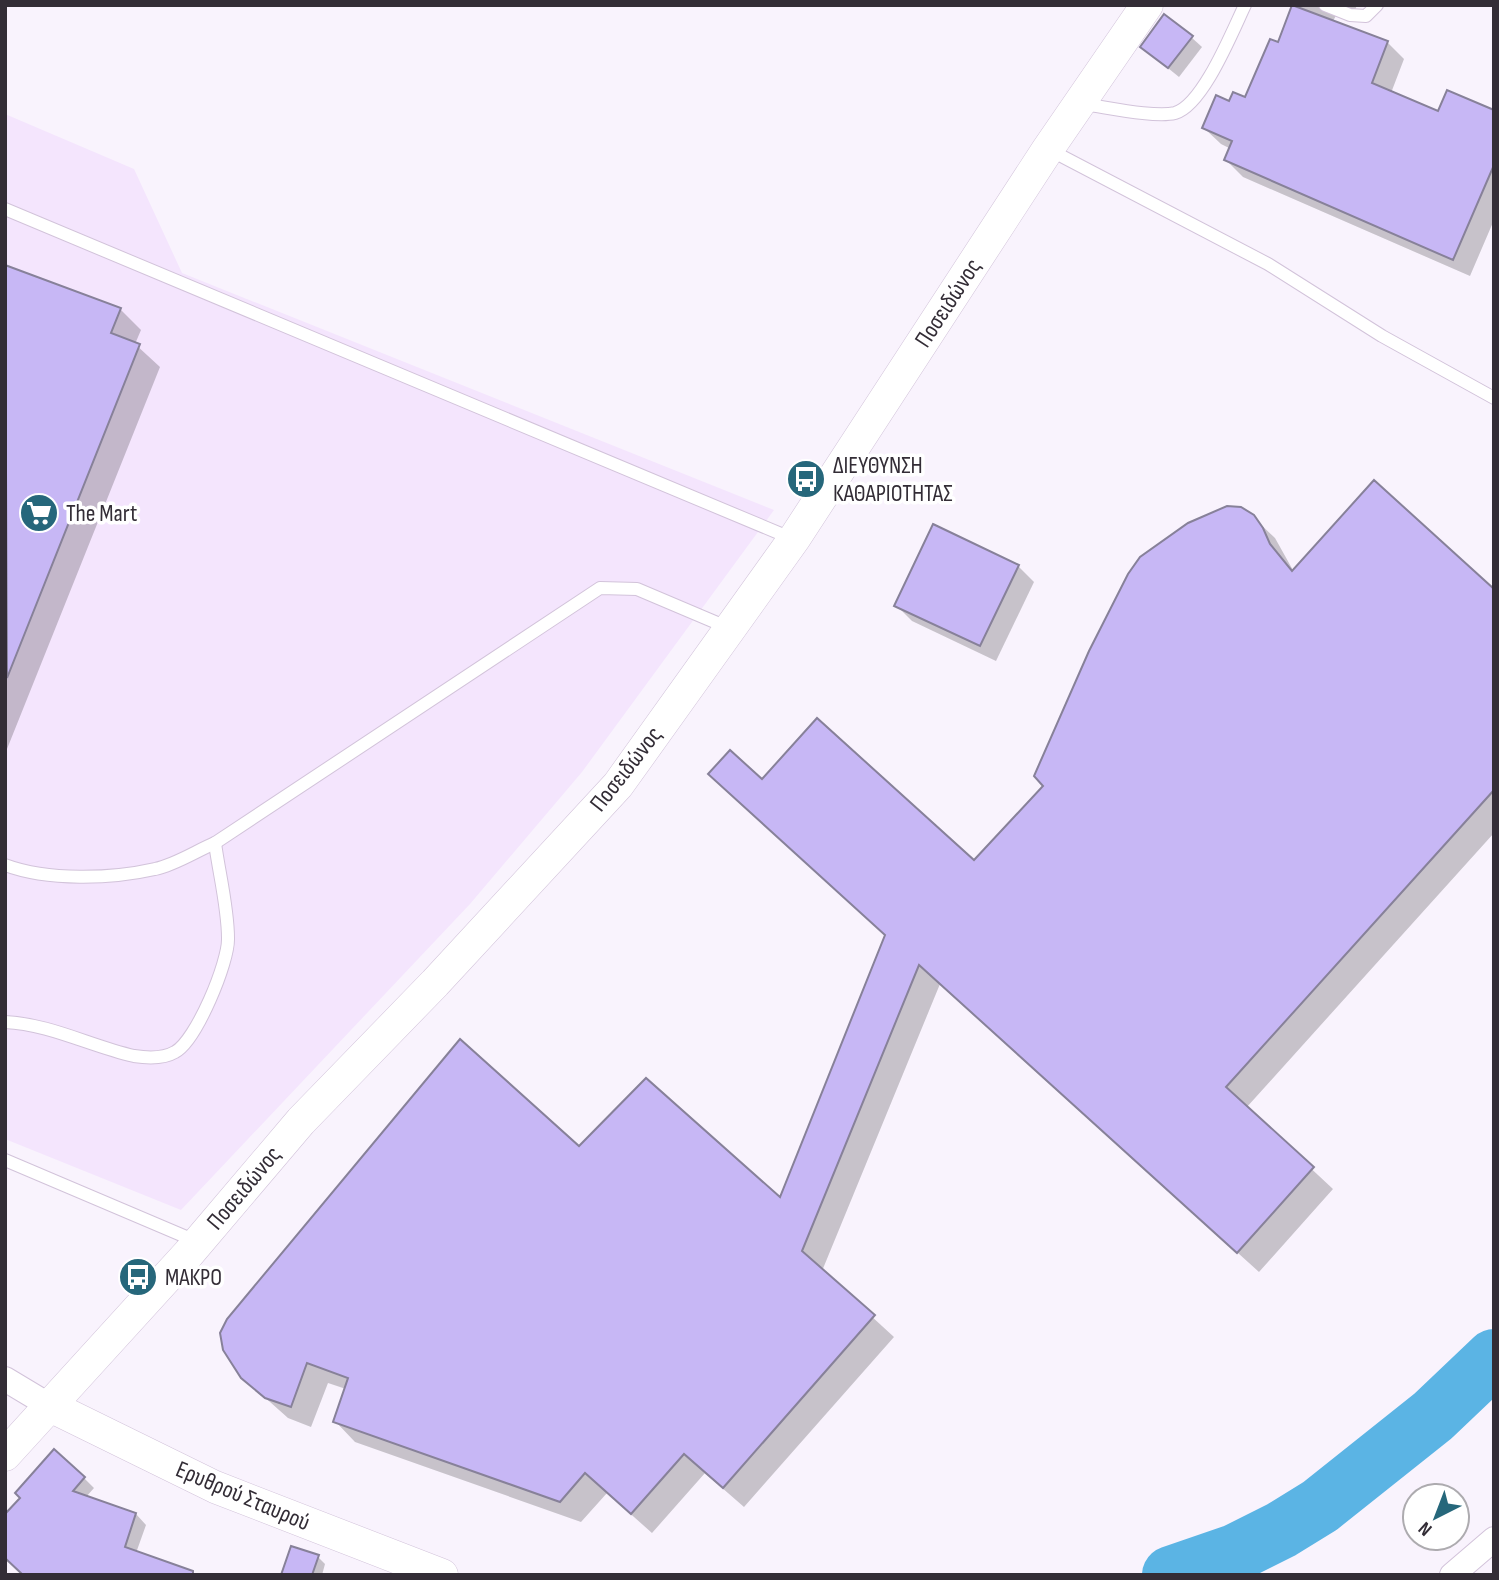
<svg xmlns="http://www.w3.org/2000/svg" width="1499" height="1580" font-family="'Sofia Sans Condensed',sans-serif">
	<style>
		.built { fill: #f4e5fd }
		.shadow { fill: #0003 }
		.lines { fill: none; stroke-linecap: round; stroke-linejoin: round }
		.river { stroke: #5bb4e4; stroke-width: 58 }
		.building { fill: #c7b7f5; stroke: #878199; stroke-width: 2 }
		.service-casing { stroke: #d2c3da; stroke-width: 14 }
		.minor-casing { stroke: #d2c3da; stroke-width: 26 }
		.tertiary-casing { stroke: #d2c3da; stroke-width: 33 }
		.service { stroke: #fff; stroke-width: 12 }
		.minor { stroke: #fff; stroke-width: 24 }
		.tertiary { stroke: #fff; stroke-width: 32 }
		.labels { text-anchor: middle; dominant-baseline: central; stroke-width: 7; stroke-linejoin: round; paint-order: stroke }
		.street-label { font-size: 24px; fill: #332d36; stroke: #fff }
		.poi-label { font-size: 24px; fill: #332d36; stroke: #fff; text-anchor: start }
	</style>
	<rect width="100%" height="100%" fill="#f9f3fd"/>
	<polygon class="built" points="5,114 134,169 182,273 774,510 582,772 470,904 181,1210 5,1139"/>
	<g class="shadow">
		<polygon points="1294,5 1357,5 1353,16 1337,14 1333,21 1387,42 1404,59 1391,93 1439,113 1494,112 1494,220 1470,276 1243,177 1226,160 1231,149 1221,144 1204,128 1230,103 1246,100 1279,45"/>
		<polygon points="1191,37 1202,47 1179,77 1142,47"/>
		<polygon points="5,266 120,309 141,330 135,344 160,367 5,754"/>
		<polygon points="1253,517 1275,538 1294,572 1494,591 1494,833 1246,1108 1333,1189 1259,1272 940,984 822,1271 894,1337 744,1507 705,1473 652,1533 607,1493 581,1522 355,1442 335,1421 346,1389 328,1383 311,1427 288,1418 242,1377 579,1149 780,1200 886,936 710,774 762,782 974,862 1046,786"/>
		<polygon points="1018,566 1034,582 996,661 912,621 896,605"/>
		<polygon points="84,1478 94,1488 86,1497 136,1514 146,1525 136,1553 198,1575 21,1575 23,1573 5,1557"/>
		<polygon points="317,1556 325,1564 322,1575 283,1575"/>
	</g>
	<g class="lines">
		<polyline class="river" points="1171,1575 1235,1553 1281,1530 1320,1506 1433,1416 1494,1358"/>
	</g>
	<g class="building">
		<polygon points="1292,5 1388,41 1372,83 1438,111 1447,90 1494,110 1494,165 1453,260 1224,160 1232,141 1202,128 1216,95 1229,101 1233,92 1245,97 1270,39 1278,42"/>
		<polygon points="1164,14 1193,36 1168,68 1140,47"/>
		<polygon points="5,265 121,308 111,333 140,344 7,678"/>
		<polygon points="1374,480 1494,589 1494,790 1226,1087 1314,1167 1237,1253 919,965 802,1251 875,1315 723,1488 684,1454 631,1514 585,1473 560,1502 333,1422 348,1378 307,1363 291,1407 265,1398 241,1378 223,1350 220,1333 227,1319 460,1039 579,1146 646,1078 780,1197 885,935 708,774 730,750 762,779 817,718 974,860 1043,786 1034,776 1089,651 1128,574 1140,557 1188,523 1227,506 1241,507 1254,515 1263,528 1270,544 1292,571"/>
		<polygon points="933,524 1019,565 980,646 894,606"/>
		<polygon points="54,1449 85,1477 73,1491 136,1513 125,1547 193,1571 193,1575 23,1575 5,1558 5,1514 20,1498 15,1493"/>
		<polygon points="291,1546 319,1555 312,1575 281,1575"/>
	</g>
	<g class="lines">
		<defs>
			<g id="service">
				<polyline points="1325,5 1350,15 1366,16 1377,5"/>
				<path d="M1083 104C1106 107 1155 118 1175 113 1203 105 1232 32 1245 5"/>
				<polyline points="1048,149 1268,264 1382,336 1494,398"/>
				<polyline points="5,209 793,539"/>
				<path d="M5 865C48 881 111 879 155 869 175 865 196 851 215 843L600 588 637 589 729 628"/>
				<path d="M5 1022C50 1024 90 1046 134 1056 147 1058 163 1059 175 1052 196 1041 229 962 228 938 228 908 219 873 215 843"/>
				<polyline points="5,1160 198,1242"/>
			</g>
			<g id="minor">
				<polyline points="5,1379 50,1406"/>
				<polyline points="1452,1575 1494,1539"/>
			</g>
			<g id="tertiary">
				<polyline points="50,1406 215,1487 442,1575"/>
				<polyline points="5,1455 189,1253 301,1121 435,983 618,785 794,539 1048,149 1147,5"/>
			</g>
		</defs>
		<use href="#service" class="service-casing"/>
		<use href="#minor" class="minor-casing"/>
		<use href="#tertiary" class="tertiary-casing"/>
		<use href="#service" class="service"/>
		<use href="#minor" class="minor"/>
		<use href="#tertiary" class="tertiary"/>
	</g>
	<defs>
		<symbol id="bus-disc" viewBox="-11 -11 22 22"><circle r="9.5" fill="#26677b" stroke="#fff"/><path d="M-5-6H5V4H4V6H2V4H-2V6H-4V4H-5ZM-3.5-4V0h7V-4ZM-3.5 1.2v1.5H-2V1.2ZM2 1.2v1.5H3.5V1.2Z" fill="#fff"/></symbol>
		<symbol id="supermarket-disc" viewBox="-11 -11 22 22"><circle r="9.5" fill="#26677b" stroke="#fff"/><path d="M-6-5.5h2.5l.6 2H6L4.5 2H-2.5L-4.4-4H-6ZM-1.5 3.2a1.3 1.3 0 1 0 .1 0ZM3 3.2a1.3 1.3 0 1 0 .1 0Z" fill="#fff"/></symbol>
	</defs>
	<g fill-rule="evenodd">
		<use href="#bus-disc" x="784" y="457" width="44" height="44"/>
		<use href="#supermarket-disc" x="17" y="491" width="44" height="44"/>
		<use href="#bus-disc" x="116" y="1255" width="44" height="44"/>
	</g>
	<g class="labels">
		<g class="street-label">
			<text transform="translate(948 303) rotate(-57)">Ποσειδώνος</text>
			<text transform="translate(626 769) rotate(-52)">Ποσειδώνος</text>
			<text transform="translate(244 1188) rotate(-50)">Ποσειδώνος</text>
			<text transform="translate(243 1496) rotate(23)">Ερυθρού Σταυρού</text>
		</g>
		<g class="poi-label">
			<text x="833" y="465">ΔΙΕΥΘΥΝΣΗ<tspan x="833" dy="28">ΚΑΘΑΡΙΟΤΗΤΑΣ</tspan></text>
			<text x="66" y="513">The Mart</text>
			<text x="165" y="1277">ΜΑΚΡΟ</text>
		</g>
	</g>
	<rect width="1499" height="1580" fill="none" stroke="#332d36" stroke-width="14"/>
	<g transform="translate(1436 1517) rotate(222)"><circle r="33" fill="#ffffff" stroke="#adabaf" stroke-width="2"/>
	<path d="M0-5L12 26L0 18L-12 26Z" fill="#26677b"/>
	<text y="-10" font-size="19" font-weight="bold" text-anchor="middle" fill="#332d36">N</text>
	</g>
</svg>
